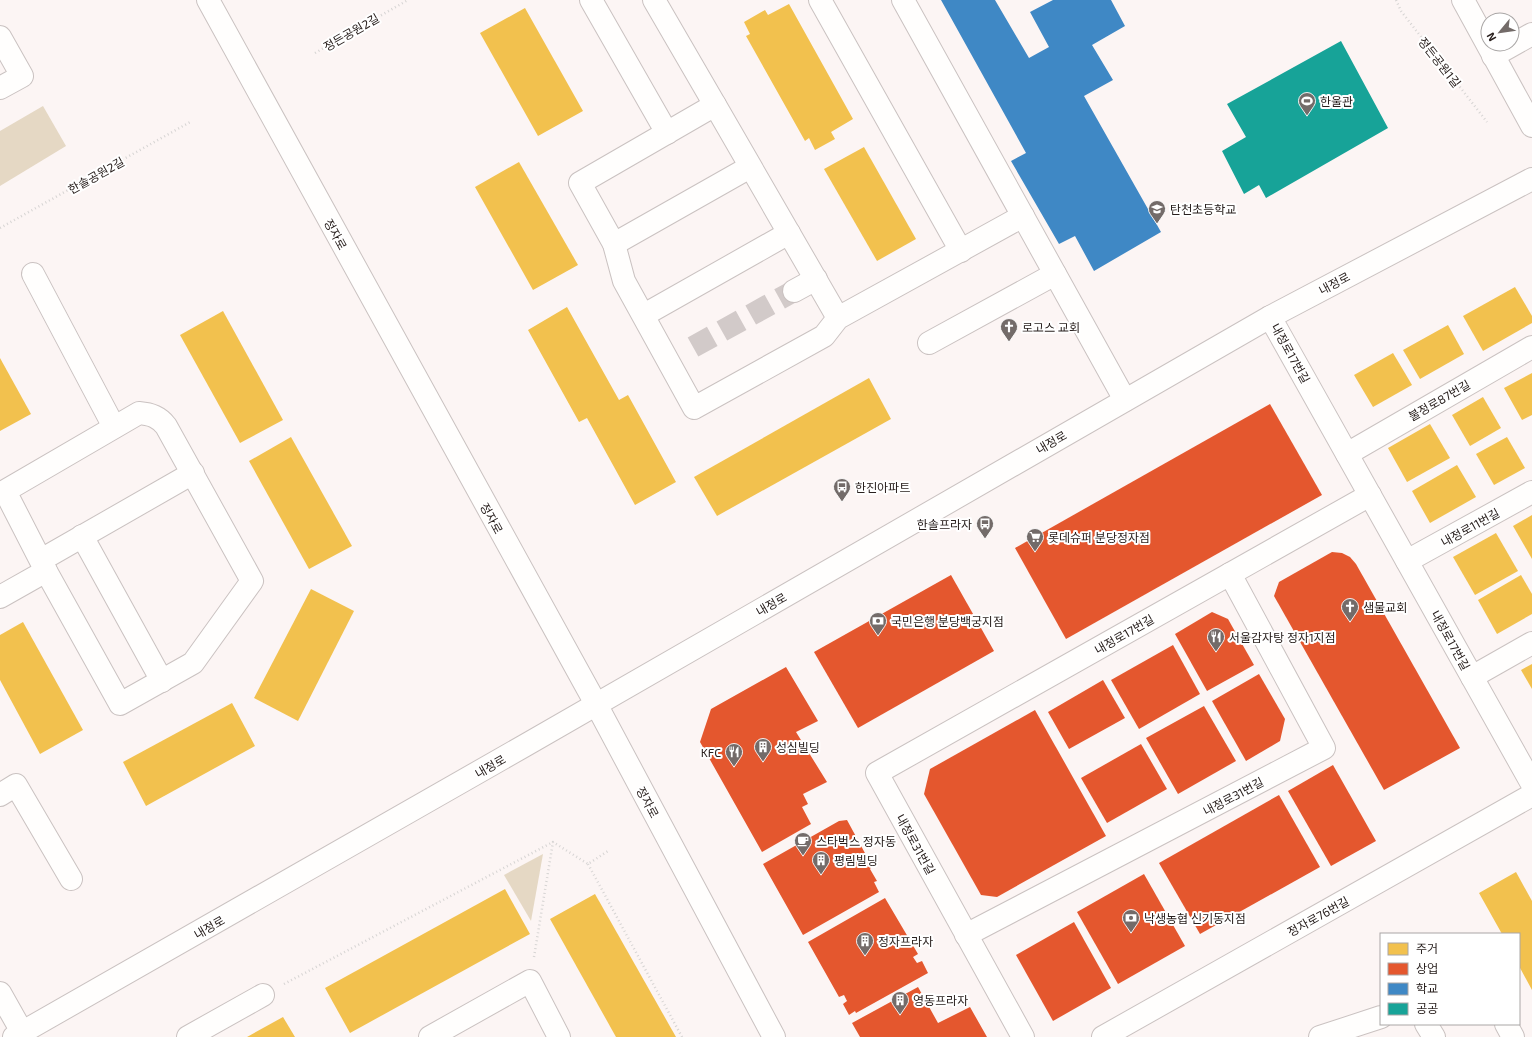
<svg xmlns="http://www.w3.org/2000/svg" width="1532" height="1037" font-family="'Exo 2','Noto Sans KR',sans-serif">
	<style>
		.green { fill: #e5d8c4 }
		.homes { fill: #f2c14e }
		.shops { fill: #e4572e }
		.schools { fill: #3f88c5 }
		.public { fill: #17a398 }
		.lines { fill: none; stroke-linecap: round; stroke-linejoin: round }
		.minor-tunnel { stroke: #d2cac9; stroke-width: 22; stroke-dasharray: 22 11; stroke-linecap: butt }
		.minor-casing { stroke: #cac2c1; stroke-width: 24 }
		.path { stroke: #d6d4d3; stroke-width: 2.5; stroke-dasharray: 1 3; stroke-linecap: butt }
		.minor { stroke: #fffefd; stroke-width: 22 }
		.labels { text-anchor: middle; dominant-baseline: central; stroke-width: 4; stroke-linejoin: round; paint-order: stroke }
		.street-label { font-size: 12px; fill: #29201e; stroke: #fff }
		.poi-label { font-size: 12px; fill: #29201e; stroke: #fff; text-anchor: start }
	</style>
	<rect width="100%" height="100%" fill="#fcf5f4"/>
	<g class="green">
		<polygon points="43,106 66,146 0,186 0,131"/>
		<polygon points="543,854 531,921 504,875"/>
	</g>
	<g class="homes">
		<polygon points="789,4 853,119 831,132 835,139 815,150 809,138 805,141 746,36 750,34 744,22 765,10 768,15"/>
		<polygon points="525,8 583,111 538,136 480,33"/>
		<polygon points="864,147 916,239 877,261 824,169"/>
		<polygon points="519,162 578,265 533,290 475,187"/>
		<polygon points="1515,287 1532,316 1532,323 1483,351 1463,316"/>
		<polygon points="567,307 619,400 628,395 676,482 635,505 587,418 579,422 528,330"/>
		<polygon points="223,311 283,420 240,443 180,335"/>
		<polygon points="1448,325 1464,354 1420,379 1403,350"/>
		<polygon points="1393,353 1412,385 1373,407 1354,375"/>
		<polygon points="0,358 31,414 0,431"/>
		<polygon points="1532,373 1532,415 1522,420 1504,388"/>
		<polygon points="869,378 891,419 717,516 694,477"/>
		<polygon points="1483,397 1501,428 1470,446 1452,415"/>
		<polygon points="1430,424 1450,458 1407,482 1388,448"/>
		<polygon points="291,437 352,546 309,569 249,461"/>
		<polygon points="1507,437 1525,468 1494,485 1476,454"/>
		<polygon points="1457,465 1476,497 1430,523 1412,491"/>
		<polygon points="1532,515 1532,559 1513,526"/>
		<polygon points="1496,533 1518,571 1475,595 1453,557"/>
		<polygon points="1521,575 1532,594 1532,614 1497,634 1478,600"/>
		<polygon points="311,589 354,611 298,721 254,698"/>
		<polygon points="23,622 83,730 40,754 0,680 0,635"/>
		<polygon points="1532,664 1532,689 1521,670"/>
		<polygon points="232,703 255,746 146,806 123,762"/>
		<polygon points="1516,872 1532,901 1532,990 1519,966 1519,934 1502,934 1479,893"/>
		<polygon points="505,889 530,934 350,1033 325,988"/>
		<polygon points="595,894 676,1037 616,1037 550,919"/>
		<polygon points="283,1017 295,1037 247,1037"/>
	</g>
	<g class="shops">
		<polygon points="1270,404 1322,495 1066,639 1015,548"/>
		<polygon points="1332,552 1342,553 1350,557 1356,564 1460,748 1384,790 1274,596 1279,582"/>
		<polygon points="951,575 994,651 858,728 814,652"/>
		<polygon points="1212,612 1228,619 1254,665 1207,691 1175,634"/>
		<polygon points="1173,645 1200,694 1139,729 1111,680"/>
		<polygon points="786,667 818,721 796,732 827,782 803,794 808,804 802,807 811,824 762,852 700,742 711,709"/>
		<polygon points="1259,674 1285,719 1280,741 1246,761 1212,701"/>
		<polygon points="1103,680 1125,718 1069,749 1048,712"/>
		<polygon points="1204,706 1236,761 1178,794 1146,738"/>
		<polygon points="1035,710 1106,836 997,897 981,895 924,794 930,769"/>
		<polygon points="1141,744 1167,789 1107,823 1081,778"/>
		<polygon points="1333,765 1376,841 1331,866 1288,791"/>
		<polygon points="1279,795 1320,867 1200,934 1159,863"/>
		<polygon points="847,820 872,866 870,869 877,881 874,882 879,892 803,935 763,864 839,821"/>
		<polygon points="1144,874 1185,946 1118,984 1077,912"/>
		<polygon points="885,898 918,954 913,957 917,963 922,961 928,973 856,1013 855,1011 849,1015 843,1004 847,1001 844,995 839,997 808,942"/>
		<polygon points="1074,922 1111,988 1053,1021 1016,955"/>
		<polygon points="918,987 938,1023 970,1007 987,1037 860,1037 852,1023"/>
	</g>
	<polygon class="schools" points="941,0 995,0 1029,58 1049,47 1030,12 1053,0 1111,0 1125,26 1092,45 1113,80 1084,96 1161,232 1094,271 1075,236 1059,244 1011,161 1026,153"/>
	<polygon class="public" points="1341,41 1388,128 1266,198 1259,185 1244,194 1222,151 1246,137 1227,104"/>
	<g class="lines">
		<polyline class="minor-tunnel" points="693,347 794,291"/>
		<defs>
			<g id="minor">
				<polyline points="208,0 596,704 774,1037"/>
				<polyline points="591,0 667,133"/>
				<polyline points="654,0 715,105"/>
				<polyline points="820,0 961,251"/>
				<polyline points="903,0 1125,400"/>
				<polyline points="1463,0 1532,126"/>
				<polyline points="0,37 22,76 0,88"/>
				<polyline points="1493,56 1532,34"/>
				<polyline points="614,244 750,167"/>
				<polyline points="33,274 114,427"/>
				<polyline points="794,291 816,279"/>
				<polyline points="644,315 789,233"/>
				<polyline points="1270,317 1532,784"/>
				<polyline points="838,318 715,105 580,183 614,244 624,281 694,408 824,336 838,318 1023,216"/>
				<polyline points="929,343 1055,274"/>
				<path d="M139 413C151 414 159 417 166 426L252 581 193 663 120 704 46 571 5 491Z"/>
				<polyline points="1347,454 1532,347"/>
				<polyline points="82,536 162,681"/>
				<polyline points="41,560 193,473"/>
				<polyline points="1407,561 1532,492"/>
				<polyline points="0,597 46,571"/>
				<polyline points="1472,677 1532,643"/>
				<polyline points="0,795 16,785 71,879"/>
				<polyline points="966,935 1324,748 1230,574"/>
				<polyline points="0,993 22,1032"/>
				<polyline points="1426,1024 1434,1037"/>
				<polyline points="1506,1024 1513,1037"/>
				<polyline points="14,1037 524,746 1270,317 1532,179"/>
				<polyline points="188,1037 263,995"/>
				<polyline points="430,1037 530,981 559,1037"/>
				<polyline points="1023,1037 877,773 1370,495"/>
				<polyline points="1103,1037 1532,795"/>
				<polyline points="1320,1037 1381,1017"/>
			</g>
		</defs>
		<use href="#minor" class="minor-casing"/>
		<g class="path">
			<polyline points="1396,0 1401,11 1487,122"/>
			<polyline points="315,53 408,0"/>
			<polyline points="0,228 192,121"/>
			<polyline points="588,864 682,1037"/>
			<polyline points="534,957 553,842 588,864 608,851"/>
			<polyline points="284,984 553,842"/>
		</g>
		<use href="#minor" class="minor"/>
	</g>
	<defs>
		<symbol id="stadium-pin" viewBox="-11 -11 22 30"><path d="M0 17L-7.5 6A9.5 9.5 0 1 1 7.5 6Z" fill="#736b69" stroke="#fff"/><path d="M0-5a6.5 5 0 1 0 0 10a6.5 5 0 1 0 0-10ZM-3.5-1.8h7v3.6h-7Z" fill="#fff"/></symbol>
		<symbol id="school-pin" viewBox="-11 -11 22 30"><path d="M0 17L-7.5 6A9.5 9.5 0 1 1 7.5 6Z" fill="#736b69" stroke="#fff"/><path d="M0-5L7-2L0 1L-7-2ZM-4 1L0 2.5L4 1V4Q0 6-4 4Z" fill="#fff"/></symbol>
		<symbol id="church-pin" viewBox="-11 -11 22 30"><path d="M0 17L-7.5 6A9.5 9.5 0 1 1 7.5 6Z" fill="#736b69" stroke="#fff"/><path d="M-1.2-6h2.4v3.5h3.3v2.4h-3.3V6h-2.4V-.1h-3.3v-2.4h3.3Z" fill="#fff"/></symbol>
		<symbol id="bus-pin" viewBox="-11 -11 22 30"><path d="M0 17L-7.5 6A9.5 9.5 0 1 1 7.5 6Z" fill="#736b69" stroke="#fff"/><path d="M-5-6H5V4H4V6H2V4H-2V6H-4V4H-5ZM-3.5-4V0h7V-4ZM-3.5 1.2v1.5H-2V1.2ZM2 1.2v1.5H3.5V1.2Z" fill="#fff"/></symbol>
		<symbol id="supermarket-pin" viewBox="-11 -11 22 30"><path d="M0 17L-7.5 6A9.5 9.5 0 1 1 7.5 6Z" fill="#736b69" stroke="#fff"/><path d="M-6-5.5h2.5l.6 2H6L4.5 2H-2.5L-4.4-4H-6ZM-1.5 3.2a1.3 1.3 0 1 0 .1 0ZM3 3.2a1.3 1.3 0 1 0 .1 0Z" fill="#fff"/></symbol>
		<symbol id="bank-pin" viewBox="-11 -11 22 30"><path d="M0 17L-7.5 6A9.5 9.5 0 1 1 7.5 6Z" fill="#736b69" stroke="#fff"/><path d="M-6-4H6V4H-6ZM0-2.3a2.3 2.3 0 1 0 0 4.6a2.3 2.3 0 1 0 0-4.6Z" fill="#fff"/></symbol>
		<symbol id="restaurant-pin" viewBox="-11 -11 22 30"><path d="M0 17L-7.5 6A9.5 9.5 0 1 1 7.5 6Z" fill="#736b69" stroke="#fff"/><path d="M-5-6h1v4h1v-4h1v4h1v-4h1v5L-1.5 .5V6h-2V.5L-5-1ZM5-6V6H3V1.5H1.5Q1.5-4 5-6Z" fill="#fff"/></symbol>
		<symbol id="building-pin" viewBox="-11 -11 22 30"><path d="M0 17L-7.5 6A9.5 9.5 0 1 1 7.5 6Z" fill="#736b69" stroke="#fff"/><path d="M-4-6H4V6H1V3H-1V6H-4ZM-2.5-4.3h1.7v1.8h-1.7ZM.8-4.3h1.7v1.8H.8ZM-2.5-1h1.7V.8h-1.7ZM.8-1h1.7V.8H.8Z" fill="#fff"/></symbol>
		<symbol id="cafe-pin" viewBox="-11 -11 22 30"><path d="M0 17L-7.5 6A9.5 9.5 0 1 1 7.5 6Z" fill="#736b69" stroke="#fff"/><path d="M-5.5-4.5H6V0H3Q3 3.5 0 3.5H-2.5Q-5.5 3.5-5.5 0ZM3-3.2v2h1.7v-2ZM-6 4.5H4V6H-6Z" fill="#fff"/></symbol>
	</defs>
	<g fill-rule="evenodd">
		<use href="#stadium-pin" x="1297" y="91" width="20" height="27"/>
		<use href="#school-pin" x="1147" y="199" width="20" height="27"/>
		<use href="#church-pin" x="999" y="317" width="20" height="27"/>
		<use href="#bus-pin" x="832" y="477" width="20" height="27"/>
		<use href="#bus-pin" x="975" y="514" width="20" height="27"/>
		<use href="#supermarket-pin" x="1025" y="527" width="20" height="27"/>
		<use href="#church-pin" x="1340" y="597" width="20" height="27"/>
		<use href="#bank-pin" x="868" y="611" width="20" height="27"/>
		<use href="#restaurant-pin" x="1206" y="627" width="20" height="27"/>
		<use href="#building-pin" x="753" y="737" width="20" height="27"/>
		<use href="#restaurant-pin" x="724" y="742" width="20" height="27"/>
		<use href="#cafe-pin" x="793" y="831" width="20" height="27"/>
		<use href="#building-pin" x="811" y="850" width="20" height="27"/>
		<use href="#bank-pin" x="1121" y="908" width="20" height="27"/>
		<use href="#building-pin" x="855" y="931" width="20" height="27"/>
		<use href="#building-pin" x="890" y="990" width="20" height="27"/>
	</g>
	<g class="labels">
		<g class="street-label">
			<text transform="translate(351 32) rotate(-30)">정든공원2길</text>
			<text transform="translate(1440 62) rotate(52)">정든공원1길</text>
			<text transform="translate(96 175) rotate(-29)">한솔공원2길</text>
			<text transform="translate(336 234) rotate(61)">정자로</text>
			<text transform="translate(1334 283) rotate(-28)">내정로</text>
			<text transform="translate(1291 353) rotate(61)">내정로17번길</text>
			<text transform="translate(1439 400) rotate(-30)">불정로87번길</text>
			<text transform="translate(1051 442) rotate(-30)">내정로</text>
			<text transform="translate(492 518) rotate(61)">정자로</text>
			<text transform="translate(1470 527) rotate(-29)">내정로11번길</text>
			<text transform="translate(771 604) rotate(-30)">내정로</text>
			<text transform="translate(1124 634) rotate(-30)">내정로17번길</text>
			<text transform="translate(1451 640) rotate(61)">내정로17번길</text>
			<text transform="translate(490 766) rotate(-30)">내정로</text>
			<text transform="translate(1233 796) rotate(-28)">내정로31번길</text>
			<text transform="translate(648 802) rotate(62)">정자로</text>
			<text transform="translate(916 844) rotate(61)">내정로31번길</text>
			<text transform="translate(1318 916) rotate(-29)">정자로76번길</text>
			<text transform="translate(209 927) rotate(-30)">내정로</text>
		</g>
		<g class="poi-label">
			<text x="1320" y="101">한울관</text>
			<text x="1170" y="209">탄천초등학교</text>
			<text x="1022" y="327">로고스 교회</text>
			<text x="855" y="487">한진아파트</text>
			<text x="972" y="524" text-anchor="end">한솔프라자</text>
			<text x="1048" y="537">롯데슈퍼 분당정자점</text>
			<text x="1363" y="607">샘물교회</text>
			<text x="891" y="621">국민은행 분당백궁지점</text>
			<text x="1229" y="637">서울감자탕 정자1지점</text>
			<text x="776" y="747">성심빌딩</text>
			<text x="721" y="752" text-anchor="end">KFC</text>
			<text x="816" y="841">스타벅스 정자동</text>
			<text x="834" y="860">평림빌딩</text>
			<text x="1144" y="918">낙생농협 신기동지점</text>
			<text x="878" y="941">정자프라자</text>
			<text x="913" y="1000">영동프라자</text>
		</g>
	</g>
	<rect x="1380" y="933" width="140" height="92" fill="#ffffff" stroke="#a9a6a5"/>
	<rect x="1388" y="943" width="20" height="12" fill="#f2c14e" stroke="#a9a6a5"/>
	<text x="1416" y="953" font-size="12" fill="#29201e">주거</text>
	<rect x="1388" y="963" width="20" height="12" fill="#e4572e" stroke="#a9a6a5"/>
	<text x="1416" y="973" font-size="12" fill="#29201e">상업</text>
	<rect x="1388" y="983" width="20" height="12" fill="#3f88c5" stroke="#a9a6a5"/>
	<text x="1416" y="993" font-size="12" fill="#29201e">학교</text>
	<rect x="1388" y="1003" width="20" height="12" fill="#17a398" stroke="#a9a6a5"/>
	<text x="1416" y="1013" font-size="12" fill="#29201e">공공</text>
	<g transform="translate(1500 32) rotate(241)"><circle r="19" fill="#ffffff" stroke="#a9a6a5"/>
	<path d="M0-3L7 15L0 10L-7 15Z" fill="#736b69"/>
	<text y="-6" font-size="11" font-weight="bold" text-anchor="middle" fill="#29201e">N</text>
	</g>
</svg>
